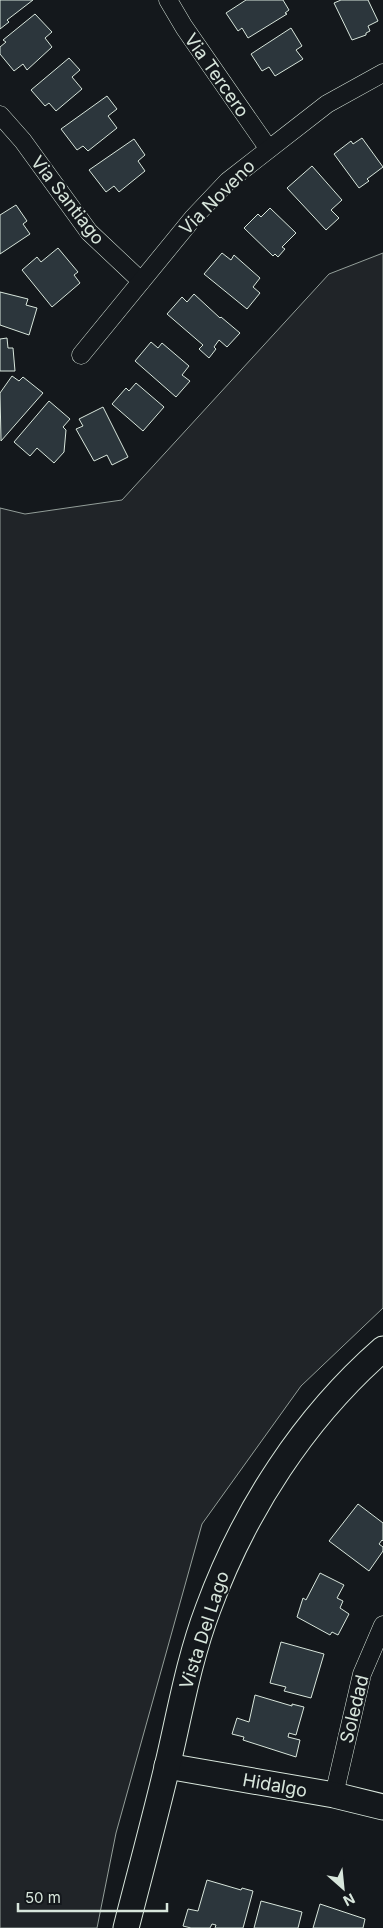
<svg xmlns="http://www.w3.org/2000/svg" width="383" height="1928" font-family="Inter,sans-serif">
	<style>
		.green { fill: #202428; stroke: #939e99 }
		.building { fill: #2c363c; stroke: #d8e6dc }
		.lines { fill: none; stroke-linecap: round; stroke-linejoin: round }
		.street-casing { stroke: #d8e6dc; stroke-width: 19 }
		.secondary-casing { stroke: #d8e6dc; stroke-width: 27 }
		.street { stroke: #14181c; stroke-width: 18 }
		.secondary { stroke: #14181c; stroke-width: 25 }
		.labels { text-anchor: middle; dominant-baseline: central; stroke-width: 4; stroke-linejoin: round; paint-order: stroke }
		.street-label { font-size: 18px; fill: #d8e6dc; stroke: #14181c }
	</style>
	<rect width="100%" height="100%" fill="#14181c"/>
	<polygon class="green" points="383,253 383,1308 301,1386 202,1524 116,1833 97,1928 0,1928 0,508 25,514 122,500 329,274"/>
	<g class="building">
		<polygon points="0,0 33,0 7,20 9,22 0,29"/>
		<polygon points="246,0 283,0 289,10 285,13 287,14 248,38 242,28 238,31 226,13"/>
		<polygon points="341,0 368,0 378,21 368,26 370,31 366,33 366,35 352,40 334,3"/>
		<polygon points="35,14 52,32 45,38 52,47 27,70 23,64 14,71 0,54 0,47 6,42 3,40"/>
		<polygon points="291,28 302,46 296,50 303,59 275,76 269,67 262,71 251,54"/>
		<polygon points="69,58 80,70 72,77 82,89 56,111 49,103 45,106 31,90"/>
		<polygon points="107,96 117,109 108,116 117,128 88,151 83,146 77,150 61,129"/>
		<polygon points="362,138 383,167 367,179 369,181 359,188 334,154 351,141 353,144"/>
		<polygon points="134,139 145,155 138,161 145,171 119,192 114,186 106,192 89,170"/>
		<polygon points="312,166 342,200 331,210 339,218 326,230 287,188"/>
		<polygon points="16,205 27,221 23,224 30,234 0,254 0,215"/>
		<polygon points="270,208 296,233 282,247 285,249 278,257 275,254 273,256 244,228 258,214 261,217"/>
		<polygon points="58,248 78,272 74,275 80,283 52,307 22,270 37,257 41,262"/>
		<polygon points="222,253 231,260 234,255 260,278 253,287 260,293 247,309 204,274"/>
		<polygon points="0,292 28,299 26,305 37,308 29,335 0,325"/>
		<polygon points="194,294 220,318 221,317 240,333 227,347 219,340 214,347 216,349 209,358 199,349 203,345 167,314 182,297 187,302"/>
		<polygon points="7,338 8,348 13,348 15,371 0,371 0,339"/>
		<polygon points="151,342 158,348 162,343 189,366 182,375 190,381 176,397 135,361"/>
		<polygon points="12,376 19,381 23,377 43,393 1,441 0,393"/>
		<polygon points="136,383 164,407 143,431 112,404 126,388 129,391"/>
		<polygon points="49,401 70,419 63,427 66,430 64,452 54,463 37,448 30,456 14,442"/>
		<polygon points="103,407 128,457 112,465 107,455 94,461 76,429 83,426 79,419"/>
		<polygon points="358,1504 383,1523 383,1541 382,1540 379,1544 383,1547 383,1551 369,1571 329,1541"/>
		<polygon points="320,1573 344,1585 337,1598 343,1601 340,1608 349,1614 338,1635 332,1632 330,1635 297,1617 303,1598 306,1600"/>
		<polygon points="281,1642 324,1654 311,1698 284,1691 286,1687 270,1683"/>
		<polygon points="255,1695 292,1706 292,1704 304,1707 296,1735 289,1733 288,1737 300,1740 296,1757 243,1740 244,1737 232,1734 237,1718 249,1722"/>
		<polygon points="207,1880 241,1890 242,1888 253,1891 243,1928 215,1928 216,1925 212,1924 210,1928 191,1928 183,1926 188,1909 198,1911"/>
		<polygon points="261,1901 302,1912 298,1928 254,1928"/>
		<polygon points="320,1904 365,1919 363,1928 313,1928"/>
	</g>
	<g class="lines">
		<defs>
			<g id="street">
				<polyline points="168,0 184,27 268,148"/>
				<polyline points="0,115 23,141 89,232 141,281"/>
				<polyline points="81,355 193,218 228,181 327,104 383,73"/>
				<polyline points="334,1795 362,1674 383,1625"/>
			</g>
			<g id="secondary">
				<polyline points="167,1766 334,1795 383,1807"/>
				<path d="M126 1928C140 1873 155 1818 168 1763 180 1712 189 1659 208 1609 244 1511 304 1418 383 1349"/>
			</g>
		</defs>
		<use href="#street" class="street-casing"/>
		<use href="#secondary" class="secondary-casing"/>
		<use href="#street" class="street"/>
		<use href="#secondary" class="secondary"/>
	</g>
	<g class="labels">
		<g class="street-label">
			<text transform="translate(217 75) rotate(55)">Via Tercero</text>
			<text transform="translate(217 197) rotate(-45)">Via Noveno</text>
			<text transform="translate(68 200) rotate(52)">Via Santiago</text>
			<text transform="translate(204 1630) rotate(-72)">Vista Del Lago</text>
			<text transform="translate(354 1709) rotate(-76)">Soledad</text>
			<text transform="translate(275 1785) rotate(10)">Hidalgo</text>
		</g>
	</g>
	<g transform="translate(343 1888) rotate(153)" stroke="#14181c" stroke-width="4" paint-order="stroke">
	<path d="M0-4L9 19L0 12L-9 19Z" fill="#d8e6dc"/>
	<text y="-8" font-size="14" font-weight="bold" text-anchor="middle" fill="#d8e6dc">N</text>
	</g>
	<path d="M18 1903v8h149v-8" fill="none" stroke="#d8e6dc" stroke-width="2.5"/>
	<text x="25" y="1903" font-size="15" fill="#d8e6dc" stroke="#14181c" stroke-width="4" paint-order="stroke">50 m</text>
</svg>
